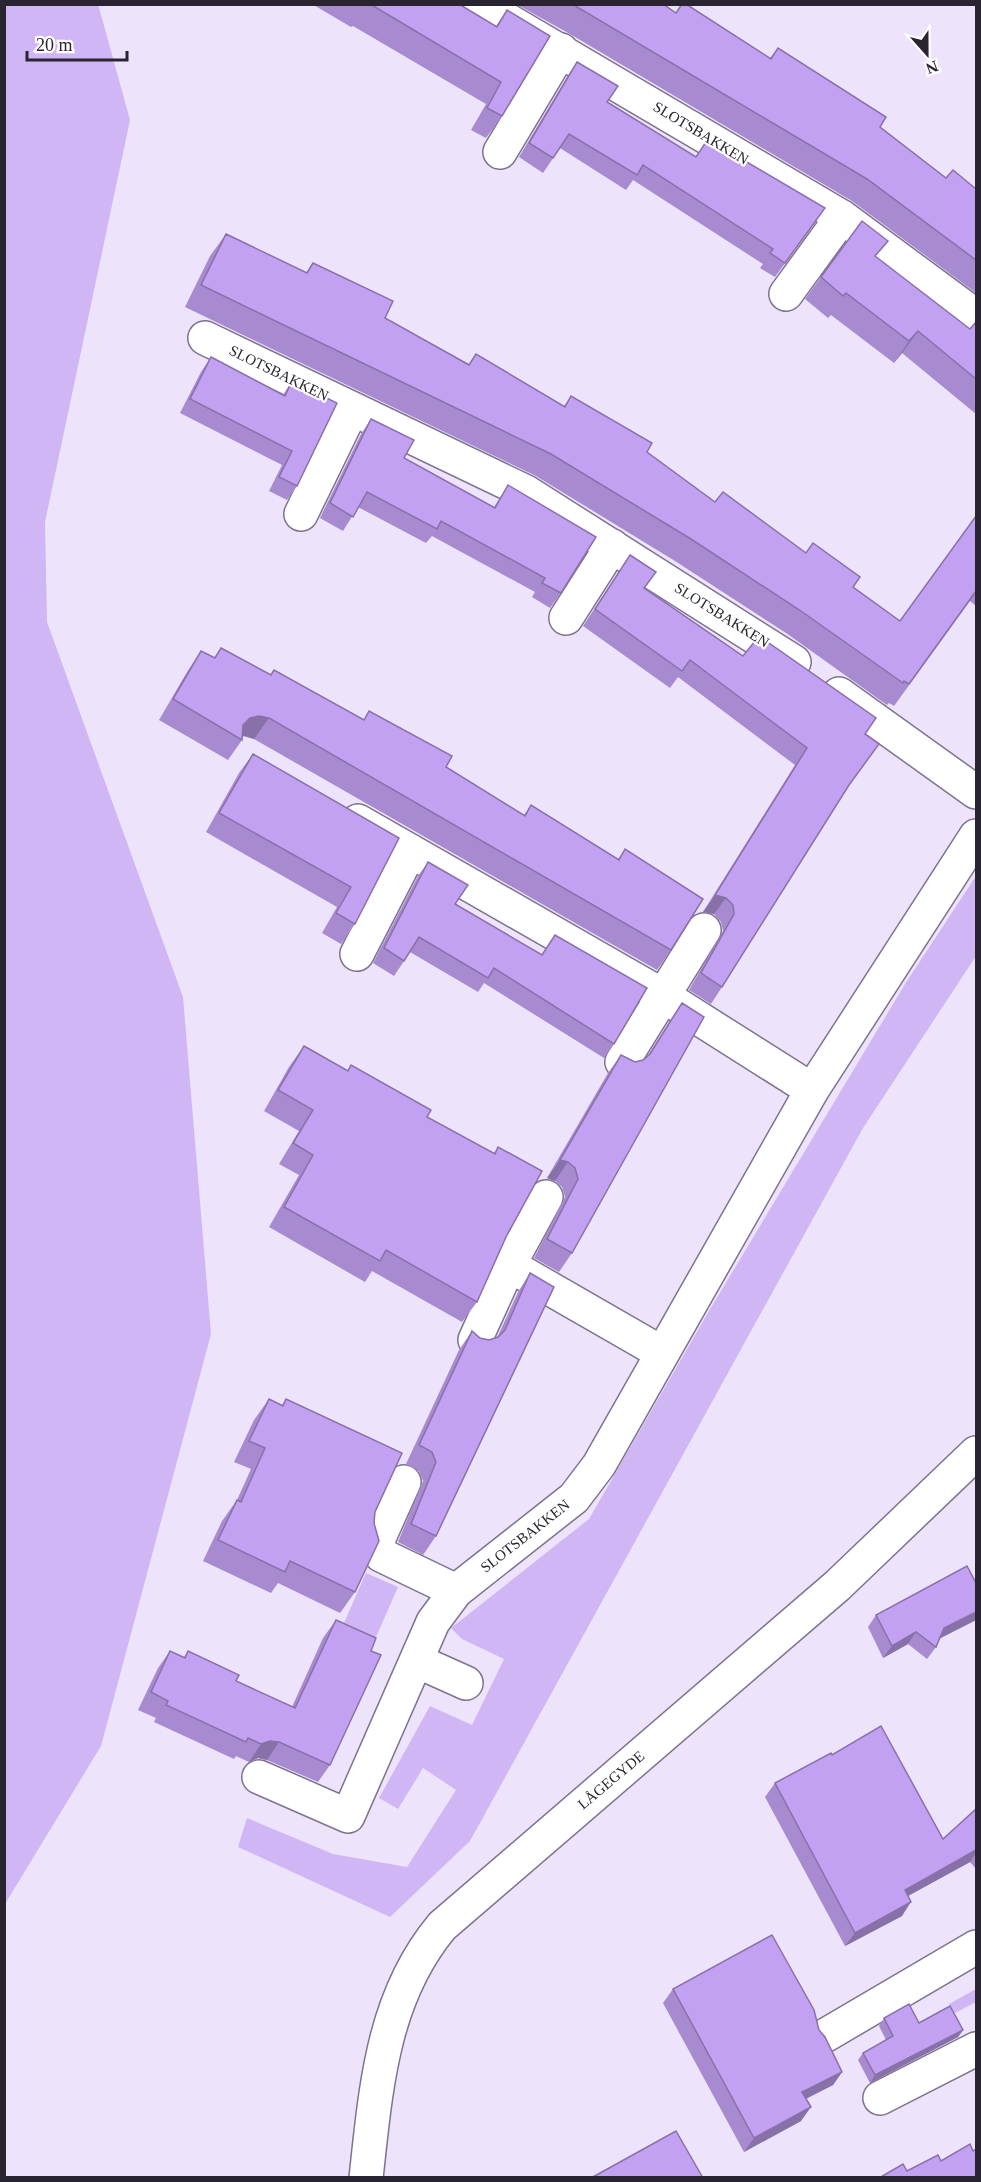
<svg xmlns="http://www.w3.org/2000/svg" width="981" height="2182" font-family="Georgia,serif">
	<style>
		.green { fill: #d0b6f5 }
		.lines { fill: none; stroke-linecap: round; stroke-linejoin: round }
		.minor-casing { stroke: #7e738e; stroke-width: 36 }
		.minor { stroke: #fff; stroke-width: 33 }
		.wall { fill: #a88ad0 }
		.shaded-wall { fill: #8871a9 }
		.building { fill: #c3a1f2; stroke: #8871a9; stroke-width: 1.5 }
		.labels { text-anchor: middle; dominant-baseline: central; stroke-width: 4.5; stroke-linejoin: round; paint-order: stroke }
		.street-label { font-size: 15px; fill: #292430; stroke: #fff }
	</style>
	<rect width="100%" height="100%" fill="#ede4fc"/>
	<g class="green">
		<polygon points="98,4 130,120 45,522 47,622 183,997 211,1334 101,1746 5,1904 5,5"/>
		<polygon points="976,876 976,956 863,1128 470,1841 390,1917 238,1847 247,1818 333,1854 407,1867 456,1790 423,1768 398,1809 379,1798 430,1706 472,1725 504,1659 462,1639 451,1628 589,1519 706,1316 905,984"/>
		<polygon points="366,1573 398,1587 376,1637 344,1623"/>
		<polygon points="976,1989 976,2002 955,2013 949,2004"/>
	</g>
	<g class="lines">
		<defs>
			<g id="minor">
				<polyline points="480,4 842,217 976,316"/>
				<polyline points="500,152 561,50"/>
				<polyline points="786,294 842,217"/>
				<polyline points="205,338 526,492 794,662"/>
				<polyline points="301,514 352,409"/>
				<polyline points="566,618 612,546"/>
				<polyline points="839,694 976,792"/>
				<polyline points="358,821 662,995 812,1090"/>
				<polyline points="357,954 410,851"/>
				<polyline points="622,1062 704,930"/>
				<polyline points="509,1265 662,1353"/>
				<polyline points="475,1340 509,1265 546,1197"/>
				<polyline points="404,1482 378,1540 381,1555 456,1591"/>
				<polyline points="417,1661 466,1683"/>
				<polyline points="259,1777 348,1816 433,1622 456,1591 574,1498 599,1465 812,1090 976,836"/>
				<polyline points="826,2035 976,1947"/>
				<polyline points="880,2098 976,2049"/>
				<path d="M366 2178C376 2088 382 1998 442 1926L837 1586 976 1453"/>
			</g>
		</defs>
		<use href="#minor" class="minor-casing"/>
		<use href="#minor" class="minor"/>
	</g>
	<g class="wall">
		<polygon points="312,4 459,4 496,26 507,10 502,116 486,138 471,130 486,104 353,26 351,27"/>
		<polygon points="516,4 663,4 676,13 770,58 778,48 946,178 976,189 976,293 852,201 570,34"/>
		<polygon points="577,62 607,102 696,157 708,139 825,208 775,277 760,268 763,264 633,180 626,190 560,148 543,173 519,157 567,77"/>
		<polygon points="226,234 306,273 313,263 385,318 469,364 476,354 564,406 571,396 715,502 853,587 900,621 976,516 976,606 970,601 894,706 889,703 887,705 786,633 675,561 536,476 185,307 210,256"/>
		<polygon points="876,257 970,329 976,322 976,414 902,353 894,363 831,315 828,318 805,299 821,277"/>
		<polygon points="211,357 283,395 292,381 297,486 287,500 269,491 282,465 180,413 201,372"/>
		<polygon points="371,419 404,458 494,507 508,485 561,593 550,608 532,597 535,592 432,536 426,543 358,507 343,531 320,518 361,434"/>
		<polygon points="630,555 656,572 645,588 743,656 876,718 865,734 846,790 722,987 711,1004 689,990 723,931 721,922 714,914 703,912 795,765 678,677 670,688 583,626"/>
		<polygon points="221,648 270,675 274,670 364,720 369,711 446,767 524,815 531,805 618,859 625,849 671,950 657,970 254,739 244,736 242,737 242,740 228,760 159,720 187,672 201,651 214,658"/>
		<polygon points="253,754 399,838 355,924 341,944 322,933 337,907 206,832 239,773"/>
		<polygon points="428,862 455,904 542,955 555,935 614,1044 604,1058 484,983 478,992 410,952 394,976 373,963 418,876"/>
		<polygon points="682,1003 572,1253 559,1272 534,1258 565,1197 562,1187 555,1181 547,1178 608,1073 621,1055 635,1062 643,1060 647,1057 669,1022"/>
		<polygon points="304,1046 347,1071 351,1065 427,1117 494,1153 498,1147 506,1237 477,1302 462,1322 372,1271 365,1282 269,1227 299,1175 279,1164 299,1131 264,1111 289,1067"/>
		<polygon points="530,1273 436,1536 423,1555 398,1542 423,1481 419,1471 406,1464 459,1350 472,1331 480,1338 489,1340 497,1338 518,1292"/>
		<polygon points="269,1399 282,1405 286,1399 375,1512 355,1592 340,1613 278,1583 271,1593 203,1561 222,1521 237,1500 251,1469 234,1462 254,1420"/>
		<polygon points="976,1583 976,1620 940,1638 936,1647 927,1659 908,1644 883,1658 868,1627 876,1615"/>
		<polygon points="336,1620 371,1651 330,1765 318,1782 267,1760 258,1758 249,1762 236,1756 234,1759 154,1722 156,1718 138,1710 158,1668 170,1651 184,1657 188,1651 236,1681 292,1707 323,1638"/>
		<polygon points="832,1755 943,1839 976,1809 976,1869 970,1862 908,1896 902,1916 845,1946 765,1797 775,1783"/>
		<polygon points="673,1989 819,2030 842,2072 833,2085 806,2099 801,2121 744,2152 663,2003"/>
		<polygon points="884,2018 919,2023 963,2030 958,2037 870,2083 858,2060 863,2053 886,2040 879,2026"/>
	</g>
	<g class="shaded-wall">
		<polygon points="918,331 902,353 894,363 909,341"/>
		<polygon points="259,716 269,718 254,739 244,736 239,738 243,725 250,718"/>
		<polygon points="715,895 726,898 714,914 703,912"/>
		<polygon points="560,1160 568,1162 555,1181 547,1178"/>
		<polygon points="976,1612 976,1620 935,1641 944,1628"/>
		<polygon points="916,1632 908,1644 883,1658 892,1646"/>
		<polygon points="270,1741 279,1742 267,1760 258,1758 249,1762 261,1744"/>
		<polygon points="976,1850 976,1853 970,1862 895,1903 905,1890"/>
		<polygon points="911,1902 902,1916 845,1946 855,1933"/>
		<polygon points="963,2030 958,2037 870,2083 875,2075"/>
		<polygon points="842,2072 833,2085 793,2105 802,2092"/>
		<polygon points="811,2107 801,2121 744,2152 754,2138"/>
	</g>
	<g class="building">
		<polygon points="370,4 459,4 497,27 507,10 550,36 502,116 487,108 501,82"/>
		<polygon points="572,4 663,4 676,13 682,4 686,4 771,59 778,48 886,117 880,127 946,178 953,170 976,189 976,260 867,179"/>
		<polygon points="577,62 618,86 607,102 696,157 708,139 825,208 785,263 770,253 773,249 643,165 637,175 569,134 553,158 529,143"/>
		<polygon points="862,221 888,241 875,256 970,329 976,322 976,379 918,331 909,341 846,293 843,296 821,277"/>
		<polygon points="226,234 307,273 313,263 393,301 385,318 469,365 476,354 565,407 571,396 652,443 647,452 715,502 723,492 806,553 813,543 860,577 853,587 900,621 976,516 976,591 909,684 904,681 903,683 801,611 691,539 551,454 201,285"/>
		<polygon points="211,357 285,396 292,381 337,403 297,486 279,477 292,451 190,399"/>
		<polygon points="371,419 414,440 404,458 495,508 508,485 596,537 561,593 542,583 545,578 441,521 437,529 367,492 353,517 330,503"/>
		<polygon points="630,555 656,572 644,588 743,656 759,636 876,718 865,734 879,744 849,785 722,987 701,973 734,914 733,905 726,898 715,895 807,748 690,660 682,671 595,609"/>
		<polygon points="221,648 271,675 274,670 364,720 369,711 452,756 446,767 525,816 531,805 619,860 625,849 703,899 671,950 269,718 259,716 250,718 243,725 242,740 173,699 201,651 215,658"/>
		<polygon points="253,754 399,838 355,924 336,913 351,887 219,813"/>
		<polygon points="428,862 468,885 455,904 542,955 555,935 647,988 614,1044 494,968 488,978 419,937 404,961 384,948"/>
		<polygon points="682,1003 704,1017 572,1253 547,1239 578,1179 575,1168 568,1162 560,1160 621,1055 635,1062 643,1060 650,1054"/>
		<polygon points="304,1046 348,1071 351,1065 431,1110 427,1117 495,1154 498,1147 542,1171 506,1237 477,1302 386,1250 380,1261 284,1207 313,1155 293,1143 313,1110 278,1090"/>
		<polygon points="530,1273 554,1287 436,1536 411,1524 436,1462 432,1452 419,1445 472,1331 480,1338 489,1340 498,1337 505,1330"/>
		<polygon points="269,1399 283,1406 286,1399 402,1453 375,1512 374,1523 379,1541 355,1592 290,1561 285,1572 218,1540 237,1500 241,1502 265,1448 249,1441"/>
		<polygon points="967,1566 976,1583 976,1612 944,1628 936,1647 916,1632 892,1646 876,1615"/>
		<polygon points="336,1620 376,1638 371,1651 381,1655 330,1765 279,1742 270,1741 261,1744 248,1738 246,1742 166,1705 168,1701 151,1692 170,1651 185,1658 188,1651 239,1675 236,1681 295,1708"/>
		<polygon points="881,1726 943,1839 976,1809 976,1850 905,1890 911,1902 855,1933 775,1783 831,1753 832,1755"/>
		<polygon points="772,1935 814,2010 819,2030 825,2037 842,2072 802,2092 811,2107 754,2138 673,1989"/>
		<polygon points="909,2004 919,2023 950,2006 963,2030 875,2075 863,2053 893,2036 884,2018"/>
		<polygon points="676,2131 703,2178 591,2178"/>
		<polygon points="970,2144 973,2151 976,2149 976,2178 879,2178 903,2164 907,2171 938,2155 941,2161"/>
	</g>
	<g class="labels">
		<g class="street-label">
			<text transform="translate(701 133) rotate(31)">SLOTSBAKKEN</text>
			<text transform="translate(279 373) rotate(26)">SLOTSBAKKEN</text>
			<text transform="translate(722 615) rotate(32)">SLOTSBAKKEN</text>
			<text transform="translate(525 1536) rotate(-38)">SLOTSBAKKEN</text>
			<text transform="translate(611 1780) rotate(-40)">LÅGEGYDE</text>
		</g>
	</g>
	<rect width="981" height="2182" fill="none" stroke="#292430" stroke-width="12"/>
	<g transform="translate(927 54) rotate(159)" stroke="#ffffff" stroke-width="4.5" paint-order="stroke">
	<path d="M0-4.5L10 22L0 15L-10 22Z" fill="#292430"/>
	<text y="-9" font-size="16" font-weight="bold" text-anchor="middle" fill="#292430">N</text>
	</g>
	<path d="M27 51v9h100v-9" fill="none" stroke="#292430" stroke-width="3"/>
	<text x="36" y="51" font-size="18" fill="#292430" stroke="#ffffff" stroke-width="4.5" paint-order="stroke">20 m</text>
</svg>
